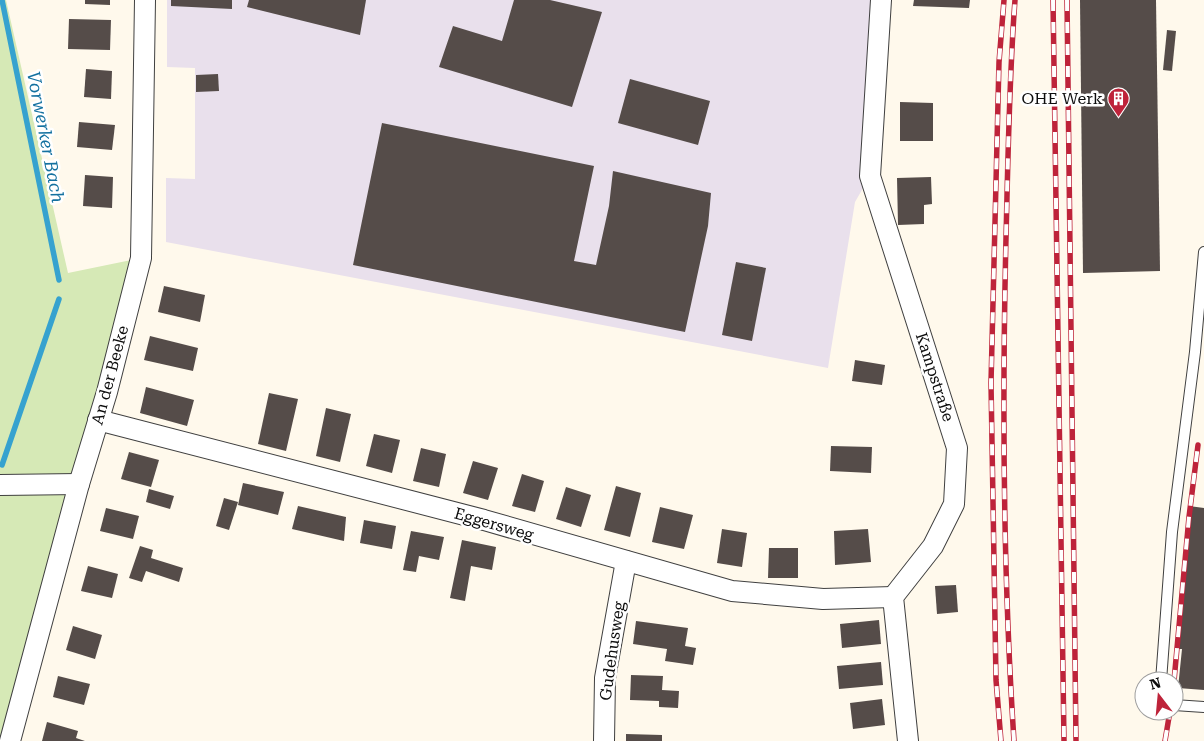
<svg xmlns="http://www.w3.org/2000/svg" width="1204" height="741" font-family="'Roboto Serif',serif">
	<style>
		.industrial { fill: #e9e0ec }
		.green { fill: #d6e9b6 }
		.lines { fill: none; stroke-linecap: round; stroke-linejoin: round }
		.stream { stroke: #36a2cf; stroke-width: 5.5 }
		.building { fill: #554c49 }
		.service-casing { stroke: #404040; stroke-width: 12 }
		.minor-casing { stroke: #404040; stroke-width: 22 }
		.service { stroke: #fff; stroke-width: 10 }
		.minor { stroke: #fff; stroke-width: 20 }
		.rail-casing { stroke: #be233a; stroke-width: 5.5 }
		.rail { stroke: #fff; stroke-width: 4; stroke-dasharray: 11; stroke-linecap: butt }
		.labels { text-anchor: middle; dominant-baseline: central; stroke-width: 5; stroke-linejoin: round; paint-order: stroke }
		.poi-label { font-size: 16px; fill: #0d0d0d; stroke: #fff; text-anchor: end }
		.street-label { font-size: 16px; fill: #0d0d0d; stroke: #fff }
		.water-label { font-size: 18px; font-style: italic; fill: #1471a0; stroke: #fff }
	</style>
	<rect width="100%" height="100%" fill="#fff9ec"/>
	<polygon class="industrial" points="167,0 881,0 870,176 855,202 828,368 166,242 166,178 195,179 195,68 167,67"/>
	<polygon class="green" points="0,0 6,0 68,273 141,258 10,741 0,741"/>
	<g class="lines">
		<g class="stream">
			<polyline points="2,0 59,280"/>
			<polyline points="2,465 59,299"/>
		</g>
	</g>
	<g class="building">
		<polygon points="85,0 110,0 110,5 85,4"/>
		<polygon points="171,0 232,0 232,9 171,6"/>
		<polygon points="249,0 366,0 360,35 247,7"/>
		<polygon points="514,0 550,0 602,12 572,107 439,67 453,26 502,41"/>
		<polygon points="914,0 970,0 969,8 913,6"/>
		<polygon points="1080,0 1156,0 1160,271 1083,273"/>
		<polygon points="69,19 111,20 110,50 68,49"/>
		<polygon points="1167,30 1176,31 1172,71 1163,70"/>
		<polygon points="86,69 112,71 111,99 84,97"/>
		<polygon points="218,74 219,91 196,92 196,75"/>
		<polygon points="630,79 710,101 698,145 618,123"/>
		<polygon points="900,102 933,103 933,141 900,141"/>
		<polygon points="79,122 115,125 112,150 77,147"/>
		<polygon points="382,123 594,166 574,261 596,265 609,206 613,171 711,193 708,226 685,332 353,265"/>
		<polygon points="85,175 113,177 112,208 83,206"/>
		<polygon points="931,177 932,204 924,205 924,224 898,225 897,178"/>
		<polygon points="736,262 766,268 752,341 722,335"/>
		<polygon points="164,286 205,295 200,322 158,312"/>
		<polygon points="150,336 198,348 193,371 144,360"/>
		<polygon points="855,360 885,365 882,385 852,381"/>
		<polygon points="146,387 194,400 187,426 140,413"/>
		<polygon points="269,393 298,399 286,451 258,444"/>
		<polygon points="326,408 351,414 340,462 316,456"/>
		<polygon points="374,434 400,440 392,473 366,466"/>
		<polygon points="831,446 872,447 871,473 830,471"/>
		<polygon points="421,448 446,454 439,487 413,481"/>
		<polygon points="129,452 159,460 151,487 121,479"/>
		<polygon points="473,461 498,468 488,500 463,493"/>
		<polygon points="522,474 544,481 535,512 512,506"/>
		<polygon points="243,483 284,492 278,515 238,505"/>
		<polygon points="616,486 641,493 630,537 604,530"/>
		<polygon points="566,487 591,495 581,527 556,519"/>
		<polygon points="149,489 174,496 170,509 146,502"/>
		<polygon points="224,498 238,502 229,530 216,526"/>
		<polygon points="298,506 346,517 344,541 292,529"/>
		<polygon points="1189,506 1204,508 1204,690 1178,688 1182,649 1177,649"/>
		<polygon points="660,507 693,515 684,549 652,542"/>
		<polygon points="106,508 139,516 133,539 100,531"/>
		<polygon points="364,520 396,526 392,549 360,543"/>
		<polygon points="722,529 747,533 742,567 717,563"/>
		<polygon points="868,529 871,562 835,565 834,531"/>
		<polygon points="411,531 444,537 439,560 419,556 416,572 403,570"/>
		<polygon points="462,540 496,547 492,570 471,566 465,601 450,598"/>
		<polygon points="140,546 153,550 151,558 183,568 179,582 146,571 142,582 129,578"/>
		<polygon points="769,548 798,548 798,578 768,578"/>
		<polygon points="88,566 118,574 112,598 81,591"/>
		<polygon points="956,585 958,612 937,614 935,586"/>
		<polygon points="879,620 881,644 842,648 840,624"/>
		<polygon points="636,621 688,628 685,646 696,648 693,665 665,661 667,649 633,644"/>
		<polygon points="73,626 102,635 95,659 66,650"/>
		<polygon points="881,662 883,685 839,689 837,666"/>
		<polygon points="631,675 663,676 662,690 679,691 678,708 659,707 659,701 630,700"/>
		<polygon points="58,676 90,684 84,705 53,697"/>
		<polygon points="882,699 885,725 853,729 850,703"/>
		<polygon points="47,722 78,731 76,738 85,741 42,741"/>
		<polygon points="626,734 662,735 662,741 626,741"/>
	</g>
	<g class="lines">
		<defs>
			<g id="service">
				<polyline points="1161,681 1172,532 1195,352 1204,252"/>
				<polyline points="1174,705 1204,707"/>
			</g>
			<g id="minor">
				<polyline points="881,0 870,176 957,448 954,504 933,546 893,597 908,741"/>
				<polyline points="98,420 484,520 732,591 823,599 893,597"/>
				<polyline points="0,485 79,484"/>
				<polyline points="10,741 79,484 107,392 141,258 145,0"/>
				<polyline points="604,741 605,678 626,561"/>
			</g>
		</defs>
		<use href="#service" class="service-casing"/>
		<use href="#minor" class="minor-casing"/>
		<use href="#service" class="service"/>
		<use href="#minor" class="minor"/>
		<defs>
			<g id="rail">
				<polyline points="1053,0 1064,741"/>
				<polyline points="1067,0 1076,741"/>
				<polyline points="1174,681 1189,517 1198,445"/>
				<polyline points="1001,741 996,680 991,383 999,62 1004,0"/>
				<path d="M1014 741C1003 574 1002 406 1006 238 1008 159 1009 79 1015 0"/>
				<polyline points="1165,741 1170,711"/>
			</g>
		</defs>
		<use href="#rail" class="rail-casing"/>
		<use href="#rail" class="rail"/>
	</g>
	<defs>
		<symbol id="building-pin" viewBox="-11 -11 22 30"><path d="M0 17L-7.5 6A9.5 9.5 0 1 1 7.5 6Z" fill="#be233a" stroke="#fff"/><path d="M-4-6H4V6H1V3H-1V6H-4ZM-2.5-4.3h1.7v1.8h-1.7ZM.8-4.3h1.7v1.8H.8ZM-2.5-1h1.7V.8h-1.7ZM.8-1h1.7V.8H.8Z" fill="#fff"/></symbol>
	</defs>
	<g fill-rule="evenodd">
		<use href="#building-pin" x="1106" y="86" width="25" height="34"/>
	</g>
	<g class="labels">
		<g class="poi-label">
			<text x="1103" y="98">OHE Werk</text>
		</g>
		<g class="street-label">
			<text transform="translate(110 375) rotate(-75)">An der Beeke</text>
			<text transform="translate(935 377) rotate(72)">Kampstraße</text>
			<text transform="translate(494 524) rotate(16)">Eggersweg</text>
			<text transform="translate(612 651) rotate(-82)">Gudehusweg</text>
		</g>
		<g class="water-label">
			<text transform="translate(46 137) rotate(79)">Vorwerker Bach</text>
		</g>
	</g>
	<g transform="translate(1159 696) rotate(344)"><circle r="24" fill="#ffffff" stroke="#9e9e9e"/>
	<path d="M0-4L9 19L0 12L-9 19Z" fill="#be233a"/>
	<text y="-8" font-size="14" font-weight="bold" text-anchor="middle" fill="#0d0d0d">N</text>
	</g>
</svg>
